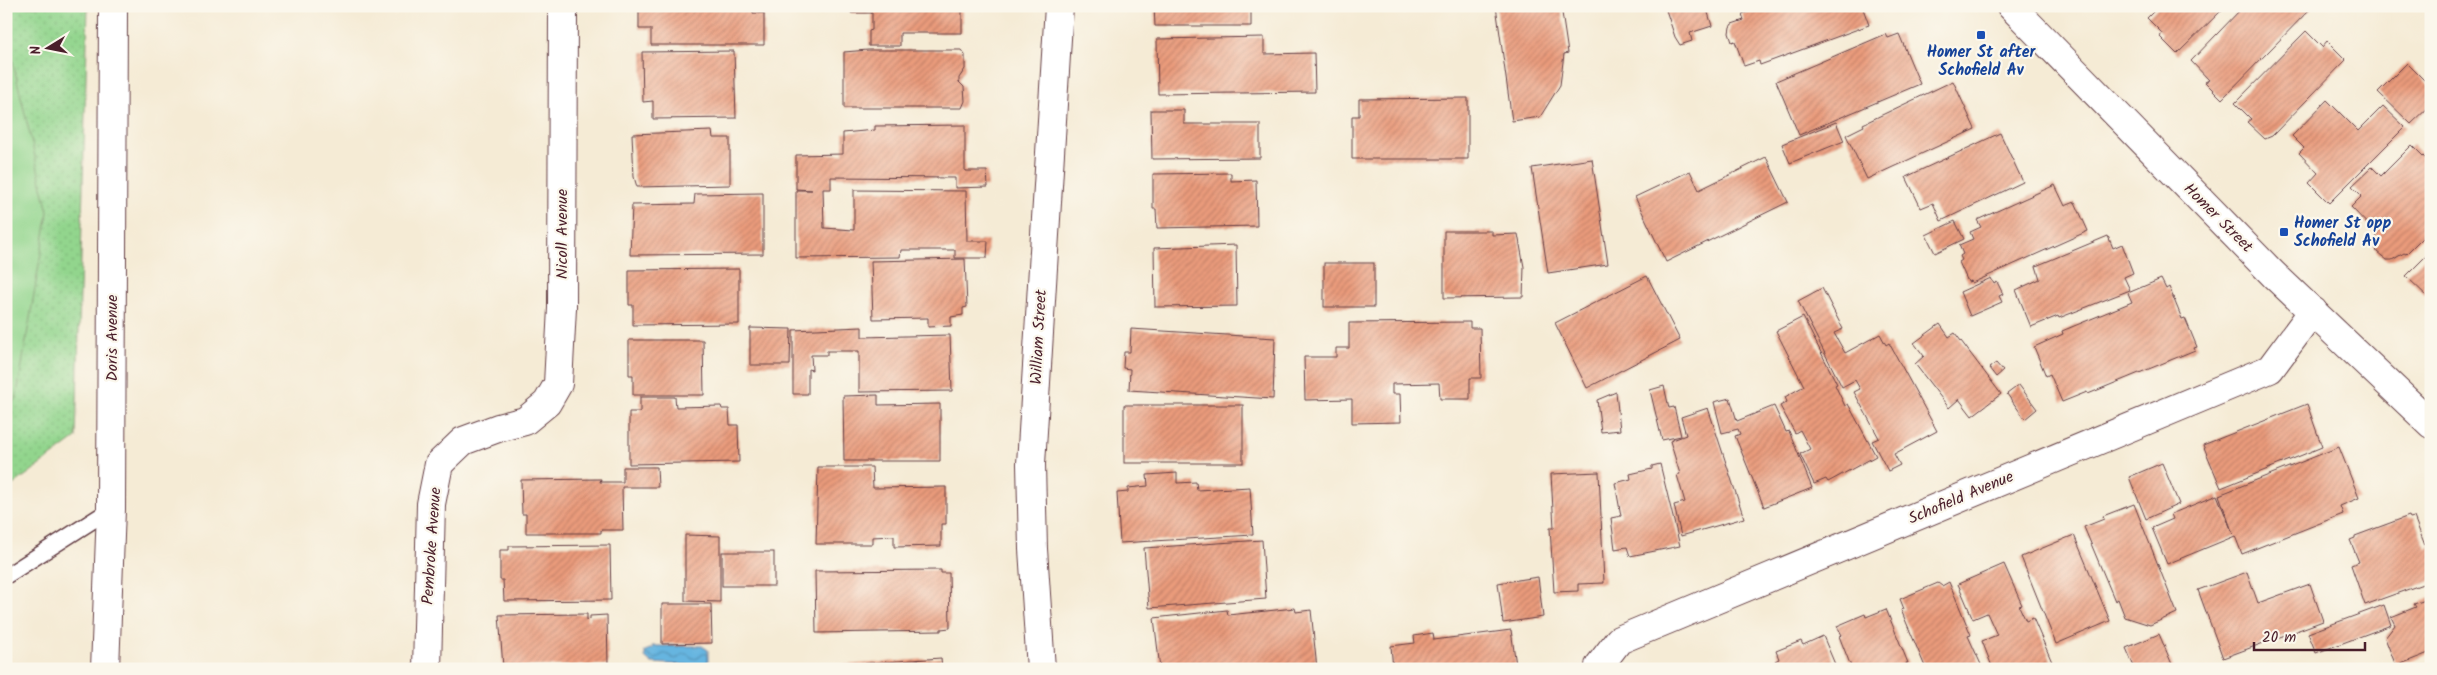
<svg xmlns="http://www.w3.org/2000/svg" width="2437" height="675" font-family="Kalam,sans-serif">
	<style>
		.park { fill: url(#park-dots); stroke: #6e7a5c }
		.pitch { fill: #92d58d; stroke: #6e7a5c }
		.water { fill: url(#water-waves); stroke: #586a86 }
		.building { fill: url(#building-hatch) }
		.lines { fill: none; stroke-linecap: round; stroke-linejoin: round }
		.service-casing { stroke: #643e44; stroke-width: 18 }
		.minor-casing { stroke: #643e44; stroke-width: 30 }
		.tertiary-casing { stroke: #643e44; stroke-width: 30 }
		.secondary-casing { stroke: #643e44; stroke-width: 30 }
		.service { stroke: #fff; stroke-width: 15 }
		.minor { stroke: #fff; stroke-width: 28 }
		.tertiary { stroke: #fff; stroke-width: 28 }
		.secondary { stroke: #fff; stroke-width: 28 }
		.transit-dot { fill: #1a4fb4; stroke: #fbf7ec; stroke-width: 2 }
		.labels { text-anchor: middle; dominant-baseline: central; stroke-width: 4.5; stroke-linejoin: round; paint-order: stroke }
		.transit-label { font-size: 16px; font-weight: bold; fill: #164399; stroke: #fbf7ec }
		.street-label { font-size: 16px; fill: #4a1f2b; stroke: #fbf7ec }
	</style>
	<defs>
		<pattern id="park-dots" width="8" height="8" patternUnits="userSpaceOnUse" patternTransform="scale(1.25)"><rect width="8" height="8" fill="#92d58d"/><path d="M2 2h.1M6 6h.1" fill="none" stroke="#7fb67a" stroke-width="1.8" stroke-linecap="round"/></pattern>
		<pattern id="water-waves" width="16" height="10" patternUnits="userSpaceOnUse" patternTransform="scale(1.25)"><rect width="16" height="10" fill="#66b5e0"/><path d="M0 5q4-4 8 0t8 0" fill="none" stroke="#5693b6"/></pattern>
		<pattern id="building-hatch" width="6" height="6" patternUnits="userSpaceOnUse" patternTransform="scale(1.25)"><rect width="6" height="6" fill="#ea9b7c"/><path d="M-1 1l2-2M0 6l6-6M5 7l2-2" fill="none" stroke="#c07e66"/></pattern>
	</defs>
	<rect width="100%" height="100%" fill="#fbf7ec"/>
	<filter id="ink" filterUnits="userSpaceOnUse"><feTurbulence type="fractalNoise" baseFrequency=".02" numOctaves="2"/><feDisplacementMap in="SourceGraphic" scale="10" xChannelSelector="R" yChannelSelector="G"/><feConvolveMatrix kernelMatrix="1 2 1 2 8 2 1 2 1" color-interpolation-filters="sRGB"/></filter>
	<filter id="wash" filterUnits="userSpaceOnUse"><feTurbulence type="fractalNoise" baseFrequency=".0096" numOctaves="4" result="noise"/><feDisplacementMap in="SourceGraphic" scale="20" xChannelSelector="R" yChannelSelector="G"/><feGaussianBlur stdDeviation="1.12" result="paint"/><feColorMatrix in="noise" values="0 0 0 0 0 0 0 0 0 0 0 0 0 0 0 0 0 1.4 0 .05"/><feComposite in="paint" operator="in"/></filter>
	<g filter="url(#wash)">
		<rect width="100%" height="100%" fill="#f5ebd5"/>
		<polygon class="park" points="6,6 88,6 76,438 6,490"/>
		<polygon class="pitch" points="6,33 48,212 16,400 6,404"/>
		<polygon class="water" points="652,646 702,646 708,650 708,662 703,666 652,663 645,657 645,651 653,648"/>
		<g id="blocks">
			<g class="building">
				<polygon points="639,6 753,6 753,13 764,13 764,45 651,45 651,29 639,29"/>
				<polygon points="850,6 962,6 962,33 900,33 900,46 869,46 869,31 872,30 872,13 851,13"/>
				<polygon points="1154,6 1251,6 1251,26 1155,26"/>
				<polygon points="1496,6 1561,6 1568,53 1564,54 1560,85 1540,117 1512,121"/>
				<polygon points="1677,6 1706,6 1712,26 1690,33 1692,41 1680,45 1675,37 1666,10"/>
				<polygon points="1764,6 1862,6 1869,25 1760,65 1759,61 1744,66 1735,41 1732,42 1729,33 1730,27 1732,24 1744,20 1742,14"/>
				<polygon points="2159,6 2226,6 2177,54 2160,37 2162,33 2147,18"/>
				<polygon points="2244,6 2313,6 2222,99 2205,82 2209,80 2191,61"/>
				<polygon points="2306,31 2322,47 2327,41 2346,60 2272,136 2265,139 2247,122 2251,119 2235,103"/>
				<polygon points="1886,34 1888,38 1899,34 1920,84 1799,135 1776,81"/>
				<polygon points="1264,37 1264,54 1314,53 1315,92 1158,94 1157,39"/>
				<polygon points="868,50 961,50 965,55 965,69 959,78 959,82 964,87 965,101 962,108 844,108 844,52"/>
				<polygon points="734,51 736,118 653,119 653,101 643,102 642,52"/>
				<polygon points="2407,63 2431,87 2431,105 2411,124 2378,92"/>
				<polygon points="1953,81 1975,129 1867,179 1846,135 1864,126 1863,124"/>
				<polygon points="1468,98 1468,159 1352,159 1352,116 1359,116 1359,99"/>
				<polygon points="2327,100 2358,131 2383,106 2405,127 2329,203 2309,183 2318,173 2299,153 2304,148 2292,136"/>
				<polygon points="1151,110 1184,110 1184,124 1260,124 1260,158 1152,159"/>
				<polygon points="1836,122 1844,141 1790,163 1782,144"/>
				<polygon points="965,125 965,171 987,171 988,187 955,188 955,178 831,177 831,189 823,189 824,228 854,230 854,190 966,191 967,241 988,241 987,258 955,258 955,250 901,250 900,257 796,258 796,190 812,190 796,189 796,155 843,154 843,133 875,130 875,126"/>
				<polygon points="712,131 713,138 730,138 730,185 637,187 634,177 632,134"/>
				<polygon points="2000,133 2023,182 1941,221 1933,203 1921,208 1906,177"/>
				<polygon points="2412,145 2431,164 2431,229 2406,254 2404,253 2392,260 2387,260 2377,252 2375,246 2377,234 2351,207 2362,196 2352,186 2372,167 2381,176"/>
				<polygon points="1766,157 1788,202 1666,262 1635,197 1690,171 1699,190"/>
				<polygon points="1592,159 1608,264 1548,273 1532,168"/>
				<polygon points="1231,173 1231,181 1256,180 1257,226 1157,228 1156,209 1153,209 1153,174"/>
				<polygon points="2055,185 2065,206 2075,202 2088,231 1972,283 1971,281 1968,282 1959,262 1962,260 1960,256 1963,254 1959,245 1973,239 1970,232 1981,227 1977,220"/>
				<polygon points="763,193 763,254 630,255 632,205 694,204 695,194"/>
				<polygon points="1955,221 1964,239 1935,253 1926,235"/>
				<polygon points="1444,231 1492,231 1492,235 1518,234 1524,267 1523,297 1444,298"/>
				<polygon points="2108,236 2113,248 2122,244 2133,273 2124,277 2130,290 2059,318 2058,316 2031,327 2016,290 2040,279 2036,266"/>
				<polygon points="1236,245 1237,306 1155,307 1154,248"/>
				<polygon points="2431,251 2431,300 2406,276"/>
				<polygon points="965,259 967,307 963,308 963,315 951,317 951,326 928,327 928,318 873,319 871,261"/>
				<rect x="1324" y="263" width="50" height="44"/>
				<polygon points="739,269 739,324 633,325 633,305 629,305 629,270"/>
				<polygon points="1647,276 1680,340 1587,388 1555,323"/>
				<polygon points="1991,278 1994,284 1997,282 2003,294 1999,296 2002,302 1970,316 1960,292"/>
				<polygon points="2161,279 2166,289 2169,287 2182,319 2185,318 2197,347 2194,348 2195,350 2088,394 2087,392 2062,402 2050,374 2046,376 2034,347 2063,334 2062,331 2132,302 2128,293"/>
				<polygon points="1822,288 1843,329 1834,333 1845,353 1880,334 1886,345 1889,343 1937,431 1894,454 1900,465 1888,471 1872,441 1879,438 1854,392 1860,389 1855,380 1842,387 1798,301"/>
				<polygon points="1803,317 1837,384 1835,385 1845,406 1848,404 1876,456 1828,482 1826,479 1814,484 1800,454 1810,449 1800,430 1795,433 1780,406 1787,402 1785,397 1804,386 1776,331"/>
				<polygon points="1470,322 1470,328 1480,328 1481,378 1470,378 1470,399 1440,399 1439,383 1392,384 1392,394 1400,394 1401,422 1352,423 1352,399 1305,400 1304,357 1336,357 1336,348 1349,348 1349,323"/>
				<polygon points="1940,324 1949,337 1955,333 2001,394 1972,416 1959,399 1949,408 1915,364 1924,356 1914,343"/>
				<polygon points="862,327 862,337 950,335 952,391 859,392 859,351 827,351 827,355 811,355 812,370 808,369 808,394 793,394 793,330"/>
				<polygon points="750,328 791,329 790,365 750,365"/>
				<polygon points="1131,329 1275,338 1273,399 1129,390 1130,369 1123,368 1124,352 1130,352"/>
				<polygon points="629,340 703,340 704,395 633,395 633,375 629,375"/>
				<polygon points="1996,363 2003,371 1996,377 1989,368"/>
				<polygon points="2019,385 2037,409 2025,419 2007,394"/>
				<polygon points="1664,386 1669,408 1674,407 1681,436 1662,440 1650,390"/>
				<polygon points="1616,392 1620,430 1601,432 1597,400"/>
				<polygon points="878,395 878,405 940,404 940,461 844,461 843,396"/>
				<polygon points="640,397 675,397 676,407 721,406 722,409 729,409 730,425 738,425 739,462 629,464 629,412 640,412"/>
				<polygon points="1730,398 1737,421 1774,406 1786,432 1789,431 1812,488 1764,507 1735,436 1740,434 1738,429 1722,433 1714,402"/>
				<polygon points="2307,404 2322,447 2221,488 2203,445"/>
				<rect x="1124" y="405" width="119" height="58"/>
				<polygon points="1708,408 1744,518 1681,536 1674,505 1685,502 1677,475 1680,474 1670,441 1686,435 1681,417"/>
				<polygon points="2339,447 2359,498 2340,506 2343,514 2242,554 2235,536 2167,564 2152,528 2173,519 2171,514 2217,495 2233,534 2219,495"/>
				<polygon points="2162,463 2179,504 2146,519 2129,477"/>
				<polygon points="1660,464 1680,546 1630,556 1627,547 1615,549 1611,518 1621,516 1615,483 1631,479 1630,474 1652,469 1652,466"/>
				<polygon points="623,467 657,467 658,487 622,487 623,530 601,530 601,533 526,533 526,514 522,514 521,480 601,479 600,482 623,482"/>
				<polygon points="818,467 872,467 873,488 946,487 946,524 941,524 941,546 894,547 894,536 872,537 872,544 816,544"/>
				<polygon points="1599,472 1604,583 1578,584 1578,591 1554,592 1550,528 1554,528 1551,474"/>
				<polygon points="1177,473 1177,483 1196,482 1197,490 1250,487 1253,535 1120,543 1117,493 1128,492 1128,488 1148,486 1147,475"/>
				<polygon points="2134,504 2177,613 2150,625 2125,617 2118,599 2115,601 2084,527 2104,519 2103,516"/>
				<polygon points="2409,516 2410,518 2414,517 2426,548 2431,546 2431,581 2365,605 2351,565 2359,562 2350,540 2355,538 2355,536"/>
				<polygon points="685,535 720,536 720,602 685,601"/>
				<polygon points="2074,535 2110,621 2056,644 2021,557"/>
				<polygon points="1262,540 1266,599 1149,608 1144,548"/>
				<polygon points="610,545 611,600 504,601 503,580 500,580 500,550 509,550 509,546"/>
				<rect x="722" y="552" width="52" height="34"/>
				<polygon points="2004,564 2022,605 2019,606 2026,621 2033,618 2055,669 1993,669 1982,641 1997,635 1987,613 1973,619 1958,584"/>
				<polygon points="941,570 941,573 949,573 950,628 941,629 941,631 816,633 815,571"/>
				<polygon points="2247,572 2258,603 2310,584 2323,621 2223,658 2198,590"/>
				<polygon points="1538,577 1543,617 1503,623 1498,583"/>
				<polygon points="1949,582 1971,635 1968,636 1983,669 1926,669 1901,610 1904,609 1900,599 1938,583 1942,586"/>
				<polygon points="2431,598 2431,652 2396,666 2385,638 2395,625 2391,617 2416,607 2414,604"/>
				<polygon points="662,604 711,604 712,643 662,644"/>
				<polygon points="2384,605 2391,625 2316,653 2308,633"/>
				<polygon points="1295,608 1296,612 1311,610 1317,669 1160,669 1154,618 1227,610 1228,615"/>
				<polygon points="1886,609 1908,663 1906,663 1908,669 1852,669 1839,636 1842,635 1837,626 1865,614 1866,617"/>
				<polygon points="587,614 587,620 590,619 590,616 607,615 608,665 503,667 499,615"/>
				<polygon points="1511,630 1516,665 1497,669 1393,669 1391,646 1415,643 1414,636 1433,633 1434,640"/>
				<polygon points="2159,634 2174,669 2135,669 2126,648"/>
				<polygon points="1823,636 1837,669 1778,669 1775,661 1779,659 1776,651 1801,641 1803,645"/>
				<polygon points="941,658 942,669 823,669 830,666"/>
			</g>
		</g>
	</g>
	<g filter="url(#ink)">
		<use href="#blocks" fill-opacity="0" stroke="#643e44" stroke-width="1"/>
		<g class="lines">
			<defs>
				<polyline id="service" points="6,576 111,509"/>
				<g id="minor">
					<polyline points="105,669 111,509 113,6"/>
					<polyline points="427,669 431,504 439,464 463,441 498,428 525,421 547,403 558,384 562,308 563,6"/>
					<polyline points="1599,669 1599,666 1619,640 2270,369 2313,311"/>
				</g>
				<polyline id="tertiary" points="2011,6 2274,275 2431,424"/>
				<polyline id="secondary" points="1041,669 1033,549 1031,464 1059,6"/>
			</defs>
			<use href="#service" class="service-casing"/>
			<use href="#minor" class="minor-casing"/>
			<use href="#tertiary" class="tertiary-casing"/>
			<use href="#secondary" class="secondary-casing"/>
			<use href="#service" class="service"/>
			<use href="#minor" class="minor"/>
			<use href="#tertiary" class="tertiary"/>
			<use href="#secondary" class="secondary"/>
		</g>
	</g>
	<g class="transit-dot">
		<rect x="1976" y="30" width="10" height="10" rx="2.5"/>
		<rect x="2279" y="227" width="10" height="10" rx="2.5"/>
	</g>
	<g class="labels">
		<g class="transit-label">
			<text x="1981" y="52">Homer St after<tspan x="1981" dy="18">Schofield Av</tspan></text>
			<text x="2294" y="223" text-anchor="start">Homer St opp<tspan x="2294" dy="18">Schofield Av</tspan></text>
		</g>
		<g class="street-label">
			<text transform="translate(2218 218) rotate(45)">Homer Street</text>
			<text transform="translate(562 234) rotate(-90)">Nicoll Avenue</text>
			<text transform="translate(1039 337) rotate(-87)">William Street</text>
			<text transform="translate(112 338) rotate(-90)">Doris Avenue</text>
			<text transform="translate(1961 498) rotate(-23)">Schofield Avenue</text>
			<text transform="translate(432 546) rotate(-86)">Pembroke Avenue</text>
		</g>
	</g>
	<rect width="2437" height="675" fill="none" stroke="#fbf7ec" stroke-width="25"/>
	<g transform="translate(48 48) rotate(260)" stroke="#fbf7ec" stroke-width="4" paint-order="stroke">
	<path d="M0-4L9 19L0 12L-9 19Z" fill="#4a1f2b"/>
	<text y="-8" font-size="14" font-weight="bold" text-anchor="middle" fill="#4a1f2b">N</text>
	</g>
	<path d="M2254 642v8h111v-8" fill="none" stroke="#4a1f2b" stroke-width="2.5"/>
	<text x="2262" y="642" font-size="15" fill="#4a1f2b" stroke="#fbf7ec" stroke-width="4" paint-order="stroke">20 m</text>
</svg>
